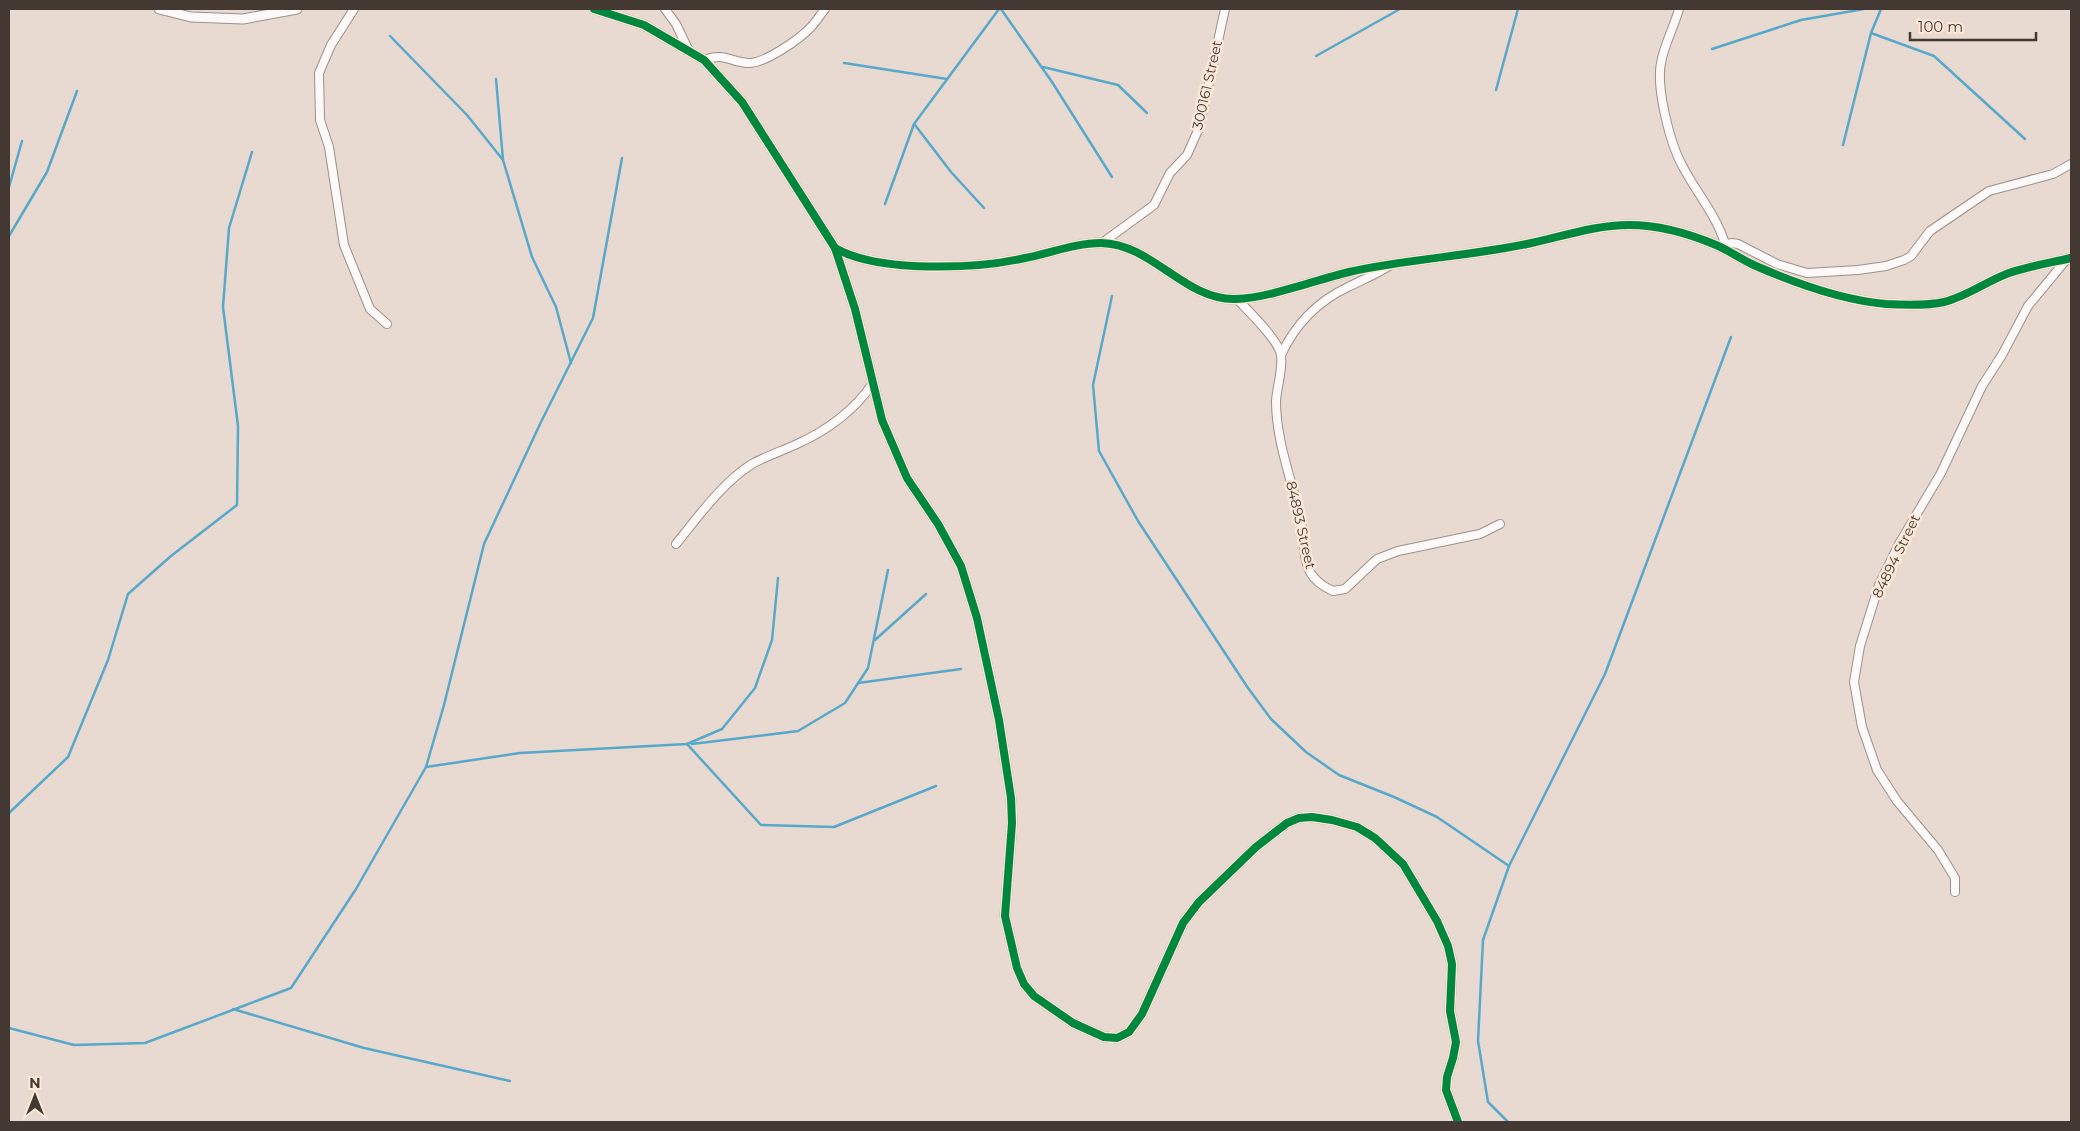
<svg xmlns="http://www.w3.org/2000/svg" width="2080" height="1131" font-family="Montserrat,sans-serif">
	<style>
		.lines { fill: none; stroke-linecap: round; stroke-linejoin: round }
		.stream { stroke: #58a8cb; stroke-width: 2.5 }
		.minor-casing { stroke: #9b9189; stroke-width: 10 }
		.tertiary-casing { stroke: #9b9189; stroke-width: 11 }
		.minor { stroke: #fcf9f8; stroke-width: 8 }
		.tertiary { stroke: #fcf9f8; stroke-width: 9 }
		.cycleway-casing { stroke: #fce7d8; stroke-width: 11 }
		.cycleway { stroke: #00873e; stroke-width: 8 }
		.labels { text-anchor: middle; dominant-baseline: central; stroke-width: 5; stroke-linejoin: round; paint-order: stroke }
		.street-label { font-size: 14px; fill: #443932; stroke: #fce7d8 }
	</style>
	<rect width="100%" height="100%" fill="#e8dad0"/>
	<g class="lines">
		<g class="stream">
			<polyline points="1001,9 1052,82 1112,177"/>
			<polyline points="1871,33 1934,56 2025,139"/>
			<polyline points="390,36 467,115 503,160 532,257 556,307 571,363"/>
			<polyline points="1712,49 1801,20 1864,9"/>
			<polyline points="1316,56 1400,9"/>
			<polyline points="844,63 947,79"/>
			<polyline points="1043,67 1118,85 1147,113"/>
			<polyline points="496,79 503,160"/>
			<polyline points="1496,90 1518,9"/>
			<polyline points="915,125 951,172 984,208"/>
			<polyline points="1843,145 1871,33 1881,9"/>
			<polyline points="9,187 22,141"/>
			<polyline points="885,204 914,124 999,9"/>
			<polyline points="9,236 47,172 77,91"/>
			<polyline points="1112,296 1093,385 1099,451 1138,521 1248,688 1271,719 1306,752 1339,775 1394,797 1437,817 1509,866"/>
			<polyline points="875,640 926,594"/>
			<polyline points="858,683 961,669"/>
			<polyline points="687,744 761,825 834,827 936,786"/>
			<polyline points="692,744 798,731 845,703 868,668 888,570"/>
			<polyline points="426,767 520,753 687,744 722,729 755,688 772,640 778,578"/>
			<polyline points="9,813 68,757 108,660 128,594 171,556 237,505 238,426 223,307 229,228 252,152"/>
			<polyline points="233,1009 364,1048 510,1081"/>
			<polyline points="9,1028 74,1045 145,1043 291,988 356,889 426,767 444,705 484,544 541,422 593,318 622,158"/>
			<polyline points="1508,1122 1488,1102 1478,1041 1483,940 1509,866 1605,674 1731,337"/>
		</g>
		<defs>
			<g id="minor">
				<polyline points="354,9 331,45 319,73 320,120 329,147 344,245 370,309 387,324"/>
				<polyline points="665,9 676,24 689,51"/>
				<path d="M1679 9C1674 27 1664 45 1661 63 1656 88 1670 144 1683 167 1696 192 1717 216 1725 244"/>
				<path d="M704 60C724 52 730 62 748 63 764 64 800 39 811 27 816 22 820 15 825 9"/>
				<polyline points="1102,243 1154,205 1170,173 1187,155 1199,128 1225,9"/>
				<polyline points="1718,246 1732,243 1738,244 1777,264 1807,273 1858,270 1886,266 1904,260 1911,256 1930,231 1989,191 2053,174 2071,164"/>
				<path d="M1237 299C1248 311 1278 339 1281 355 1283 370 1277 386 1276 401 1276 440 1291 478 1300 516 1304 534 1302 555 1310 572 1315 581 1324 587 1333 591L1345 589 1377 559 1398 551 1480 534 1500 524"/>
				<path d="M1281 355C1295 325 1318 301 1348 287 1362 280 1375 275 1389 266"/>
				<path d="M676 544C697 518 723 482 752 464 766 456 782 451 797 444 828 430 854 411 873 383"/>
				<polyline points="1955,892 1955,878 1938,850 1897,801 1877,770 1862,727 1854,682 1860,646 1879,585 1899,544 1941,473 1982,386 2002,355 2028,306 2066,260"/>
			</g>
			<g id="tertiary">
				<polyline points="159,9 191,17 243,19 297,9"/>
				<path d="M594 9 644 25 704 60 742 102 835 248C878 273 977 269 1025 258 1050 253 1076 243 1101 243 1153 244 1185 301 1236 299 1269 298 1315 280 1349 272 1408 259 1469 256 1527 244 1561 237 1594 225 1629 225 1658 225 1690 234 1716 245 1730 251 1742 260 1756 266 1797 284 1841 300 1886 304 1904 305 1926 306 1944 302 1966 297 1987 281 2009 273 2029 266 2050 263 2071 258"/>
				<polyline points="835,248 855,309 882,420 907,478 938,524 961,566 977,618 999,720 1011,798 1012,823 1005,916 1017,968 1024,984 1034,996 1073,1023 1104,1037 1117,1038 1129,1032 1142,1014 1183,923 1199,902 1256,847 1287,823 1299,818 1312,817 1332,820 1357,827 1375,838 1403,864 1437,921 1448,946 1452,964 1450,1011 1456,1042 1453,1058 1447,1077 1446,1090 1458,1122"/>
			</g>
		</defs>
		<use href="#minor" class="minor-casing"/>
		<use href="#tertiary" class="tertiary-casing"/>
		<use href="#minor" class="minor"/>
		<use href="#tertiary" class="tertiary"/>
		<defs>
			<g id="cycleway">
				<path d="M594 9 644 25 704 60 742 102 835 248C878 273 977 269 1025 258 1050 253 1076 243 1101 243 1153 244 1185 301 1236 299 1269 298 1315 280 1349 272 1408 259 1469 256 1527 244 1561 237 1594 225 1629 225 1658 225 1690 234 1716 245 1730 251 1742 260 1756 266 1797 284 1841 300 1886 304 1904 305 1926 306 1944 302 1966 297 1987 281 2009 273 2029 266 2050 263 2071 258"/>
				<polyline points="835,248 855,309 882,420 907,478 938,524 961,566 977,618 999,720 1011,798 1012,823 1005,916 1017,968 1024,984 1034,996 1073,1023 1104,1037 1117,1038 1129,1032 1142,1014 1183,923 1199,902 1256,847 1287,823 1299,818 1312,817 1332,820 1357,827 1375,838 1403,864 1437,921 1448,946 1452,964 1450,1011 1456,1042 1453,1058 1447,1077 1446,1090 1458,1122"/>
			</g>
		</defs>
		<use href="#cycleway" class="cycleway-casing"/>
		<use href="#cycleway" class="cycleway"/>
	</g>
	<g class="labels">
		<g class="street-label">
			<text transform="translate(1207 85) rotate(-77)">300161 Street</text>
			<text transform="translate(1301 525) rotate(77)">84893 Street</text>
			<text transform="translate(1896 556) rotate(-64)">84894 Street</text>
		</g>
	</g>
	<rect width="2080" height="1131" fill="none" stroke="#443932" stroke-width="20"/>
	<g transform="translate(35 1096)" stroke="#fce7d8" stroke-width="4" paint-order="stroke">
	<path d="M0-4L9 19L0 12L-9 19Z" fill="#443932"/>
	<text y="-8" font-size="14" font-weight="bold" text-anchor="middle" fill="#443932">N</text>
	</g>
	<path d="M1910 32v8h126v-8" fill="none" stroke="#443932" stroke-width="2.5"/>
	<text x="1918" y="32" font-size="15" fill="#443932" stroke="#fce7d8" stroke-width="4" paint-order="stroke">100 m</text>
</svg>
